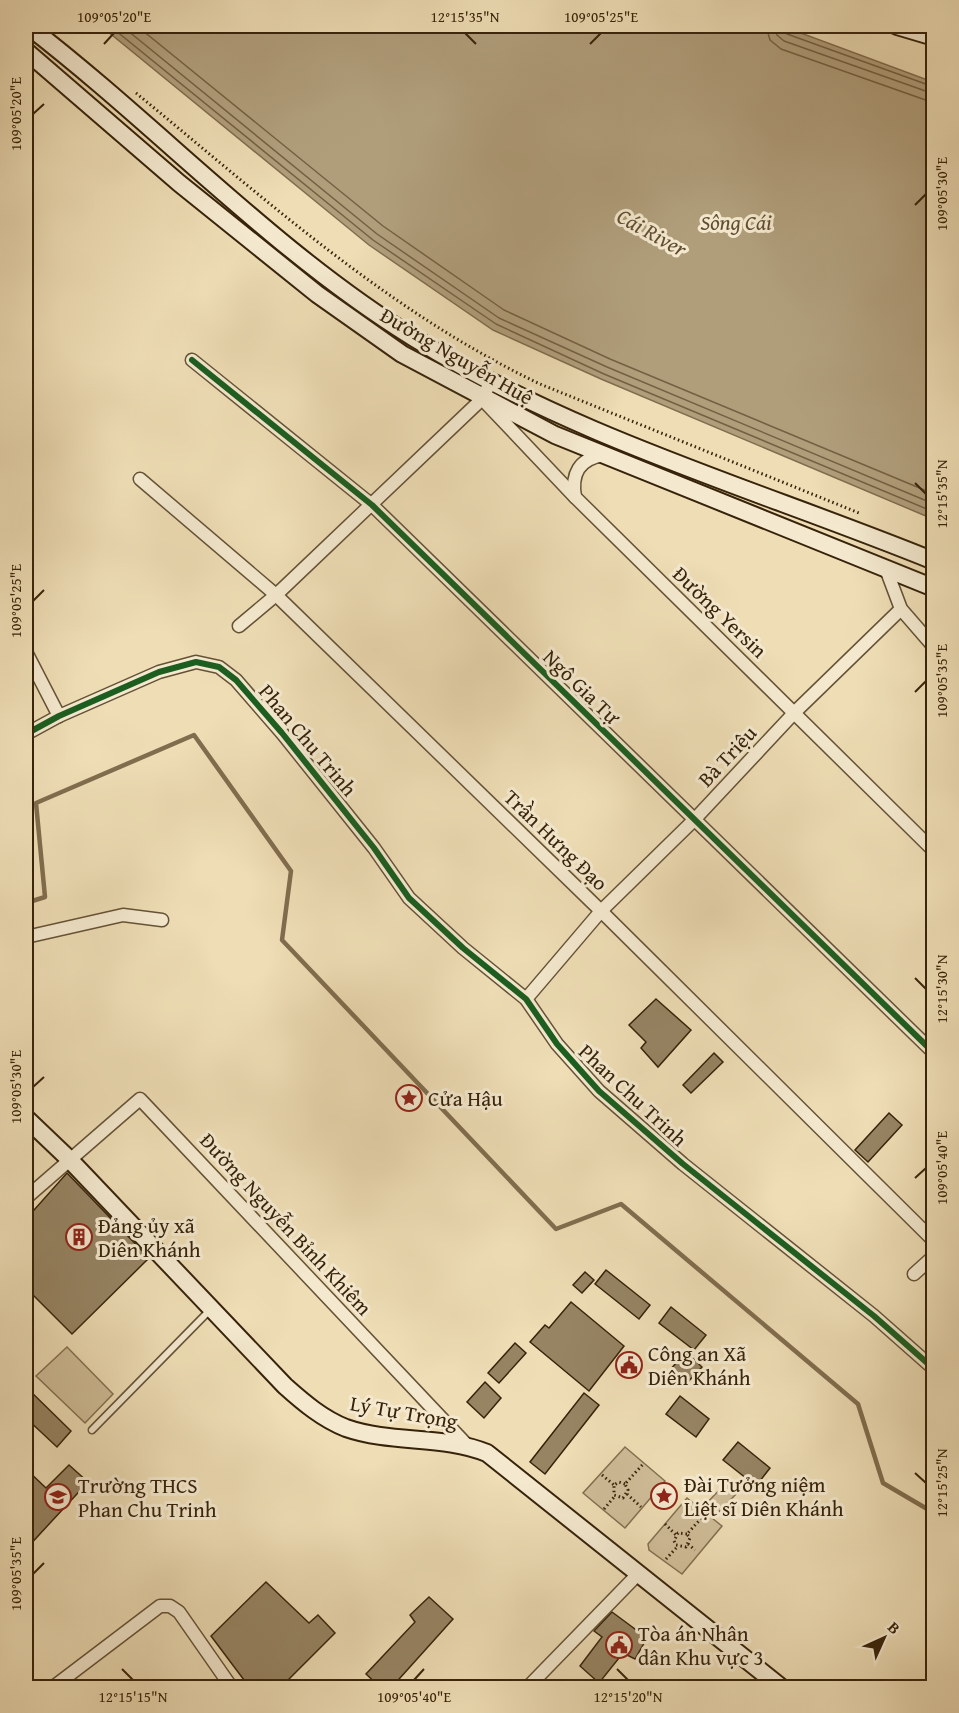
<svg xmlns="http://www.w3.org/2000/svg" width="959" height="1713" font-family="'Gentium Book Plus',serif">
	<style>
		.green { fill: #cfbd98; stroke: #837051; stroke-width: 1.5 }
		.water { fill: #b09e7b; stroke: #806d4e; stroke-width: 1.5 }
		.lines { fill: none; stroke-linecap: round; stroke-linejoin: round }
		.shore { stroke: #746042; stroke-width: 1.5 }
		.stream { stroke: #806d4e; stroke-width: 4.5 }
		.building { fill: #968463; stroke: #37230a; stroke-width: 1.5 }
		.lane-casing { stroke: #655235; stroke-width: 9 }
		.street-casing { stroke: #655235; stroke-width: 15 }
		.secondary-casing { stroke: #37230a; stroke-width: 20 }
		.path { stroke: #37230a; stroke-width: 3; stroke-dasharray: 1.5 3; stroke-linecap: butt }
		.lane { stroke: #f4e9cf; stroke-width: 6 }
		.street { stroke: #f4e9cf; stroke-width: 12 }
		.secondary { stroke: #f4e9cf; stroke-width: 16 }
		.cycleway-casing { stroke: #f4e9cf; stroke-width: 10 }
		.cycleway { stroke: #1b5e20; stroke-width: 6 }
		.ticks { fill: none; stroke: #37230a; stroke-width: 2 }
		.labels { text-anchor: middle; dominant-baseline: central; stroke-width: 6; stroke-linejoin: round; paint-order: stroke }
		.street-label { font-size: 21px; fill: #37230a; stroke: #f4e9cf }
		.poi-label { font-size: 21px; fill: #37230a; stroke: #f4e9cf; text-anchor: start }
		.water-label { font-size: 22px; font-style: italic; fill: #614e32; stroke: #f4e9cf }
		.neatline { fill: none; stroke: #37230a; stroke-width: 2 }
		.ticks-label { font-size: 15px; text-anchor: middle; fill: #37230a }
	</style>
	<rect width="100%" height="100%" fill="#eeddb5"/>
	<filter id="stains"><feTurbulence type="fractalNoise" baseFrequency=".00333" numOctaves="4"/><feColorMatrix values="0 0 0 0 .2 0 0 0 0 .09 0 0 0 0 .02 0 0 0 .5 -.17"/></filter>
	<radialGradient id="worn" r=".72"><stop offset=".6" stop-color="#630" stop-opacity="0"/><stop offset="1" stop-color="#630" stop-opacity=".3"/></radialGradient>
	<g class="green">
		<polygon points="67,1347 113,1394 85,1423 36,1376"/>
		<polygon points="625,1447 665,1481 625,1528 583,1493"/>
		<polygon points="726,1483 737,1493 715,1516 704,1506"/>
		<polygon points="687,1498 722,1526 682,1574 649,1550 648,1544"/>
	</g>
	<polygon class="water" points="101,26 782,26 933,82 933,519 601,379 493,330 369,245"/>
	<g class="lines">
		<g class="shore">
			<polyline points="110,26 373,240 496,324 604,374 934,512"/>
			<polyline points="122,26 377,234 499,318 607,367 934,504"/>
			<polyline points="137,26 383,226 504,310 610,359 934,494"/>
			<polyline points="766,26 770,40 781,49 934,103"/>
			<polyline points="775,26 777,35 784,41 934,94"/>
			<polyline points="783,26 787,34 934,87"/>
		</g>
		<polyline class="stream" points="26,903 45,897 36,803 194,735 291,871 282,940 556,1229 621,1204 858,1404 883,1483 934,1513"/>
	</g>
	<g class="building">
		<polygon points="656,999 691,1030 658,1067 641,1048 646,1042 629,1025"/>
		<polygon points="714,1053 723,1062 691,1093 683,1085"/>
		<polygon points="889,1113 902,1125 868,1162 855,1150"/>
		<polygon points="67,1173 149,1258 72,1334 26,1288 26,1219"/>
		<polygon points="606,1270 650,1305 639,1319 595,1284"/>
		<polygon points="585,1272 594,1280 582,1293 573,1285"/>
		<polygon points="571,1302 624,1346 589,1391 530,1342 545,1325 549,1328"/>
		<polygon points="671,1307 706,1335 694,1350 659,1323"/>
		<polygon points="515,1343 526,1353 499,1383 488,1373"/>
		<polygon points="686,1352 702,1367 685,1385 669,1371"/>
		<polygon points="485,1382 501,1398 484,1418 467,1402"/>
		<polygon points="26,1387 71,1431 57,1447 26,1418"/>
		<polygon points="584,1393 599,1405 545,1474 530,1462"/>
		<polygon points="680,1396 709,1419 696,1437 666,1414"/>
		<polygon points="738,1442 770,1468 756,1486 723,1460"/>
		<polygon points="69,1465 88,1482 26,1549 26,1469 46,1488"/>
		<polygon points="266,1582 309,1623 318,1615 335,1633 280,1688 250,1688 211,1636"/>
		<polygon points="429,1597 453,1619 391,1688 381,1688 366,1674 415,1622 410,1615"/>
		<polygon points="612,1612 647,1638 635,1659 623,1653 599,1683 580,1666 602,1637 594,1631"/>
	</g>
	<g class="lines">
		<defs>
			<polyline id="lane" points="92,1430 210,1310"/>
			<g id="street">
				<polyline points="192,360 372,505 934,1053"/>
				<polyline points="485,402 576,498 934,851"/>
				<polyline points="140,479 276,595 601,911 934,1241"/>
				<path d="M575 497C571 474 579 459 603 455"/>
				<polyline points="886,569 901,609 934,647"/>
				<polyline points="239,626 276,595 482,399 490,383"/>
				<polyline points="26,652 59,716"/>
				<polyline points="26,734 59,716 159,672 196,662 219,667 236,680 282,733 374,848 409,898 463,948 526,999 557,1044 599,1091 683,1164 874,1316 934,1369"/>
				<polyline points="26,937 123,915 162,920"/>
				<polyline points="526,999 601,911 694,820 795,712 901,609"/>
				<polyline points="26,1198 140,1099 467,1445"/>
				<polyline points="914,1274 934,1256"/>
				<polyline points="52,1688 160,1606 170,1606 179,1612 232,1688"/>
				<polyline points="527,1688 639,1573"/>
			</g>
			<g id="secondary">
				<path d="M28 26C158 126 273 251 414 338 575 438 759 490 934 561"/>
				<polyline points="897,26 934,37"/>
				<polyline points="26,51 179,183 317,294 402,354 555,435 934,588"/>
				<path d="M26 1118 69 1159 285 1386C304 1403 323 1419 346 1428 392 1444 443 1435 487 1453L782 1688"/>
			</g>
		</defs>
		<use href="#lane" class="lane-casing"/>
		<use href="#street" class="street-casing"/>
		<use href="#secondary" class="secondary-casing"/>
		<g class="path">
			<path d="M136 93C264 198 389 312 540 384L859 513"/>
			<polyline points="602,1475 614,1485"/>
			<polyline points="625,1484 619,1482 614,1485 614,1495 623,1498 628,1490 625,1484 644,1463"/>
			<polyline points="627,1494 641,1507"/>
			<polyline points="604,1509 615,1496"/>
			<polyline points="665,1524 676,1535"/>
			<polyline points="687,1534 678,1533 674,1541 676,1545 686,1547 690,1538 687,1534 706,1513"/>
			<polyline points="688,1544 695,1550"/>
			<polyline points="666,1559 678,1546"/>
		</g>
		<use href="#lane" class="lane"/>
		<use href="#street" class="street"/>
		<use href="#secondary" class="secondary"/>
		<defs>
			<g id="cycleway">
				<polyline points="192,360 372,505 934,1053"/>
				<polyline points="26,734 59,716 159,672 196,662 219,667 236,680 282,733 374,848 409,898 463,948 526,999 557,1044 599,1091 683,1164 874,1316 934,1369"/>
			</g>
		</defs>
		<use href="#cycleway" class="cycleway-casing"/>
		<use href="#cycleway" class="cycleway"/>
	</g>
	<path class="ticks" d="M465 33 476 44M104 44 114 33M590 44 601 33M33 114 44 104M915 205 926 194M915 483 926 494M33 601 44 590M915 692 926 681M915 978 926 989M33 1087 44 1077M915 1178 926 1168M915 1473 926 1483M33 1574 44 1563M122 1669 133 1680M617 1669 628 1680M414 1680 424 1669"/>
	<defs>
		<symbol id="sight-ring" viewBox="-11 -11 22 22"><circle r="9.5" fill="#f4e9cf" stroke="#8f2418" stroke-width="1.5"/><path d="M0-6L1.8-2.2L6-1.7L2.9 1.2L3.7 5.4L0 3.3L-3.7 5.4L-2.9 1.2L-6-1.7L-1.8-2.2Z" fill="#8f2418"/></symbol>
		<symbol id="building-ring" viewBox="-11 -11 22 22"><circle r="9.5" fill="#f4e9cf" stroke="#8f2418" stroke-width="1.5"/><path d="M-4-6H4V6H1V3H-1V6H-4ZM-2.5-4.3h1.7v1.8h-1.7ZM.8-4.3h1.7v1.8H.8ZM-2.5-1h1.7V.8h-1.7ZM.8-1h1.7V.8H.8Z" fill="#8f2418"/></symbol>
		<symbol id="civic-ring" viewBox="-11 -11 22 22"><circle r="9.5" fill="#f4e9cf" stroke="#8f2418" stroke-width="1.5"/><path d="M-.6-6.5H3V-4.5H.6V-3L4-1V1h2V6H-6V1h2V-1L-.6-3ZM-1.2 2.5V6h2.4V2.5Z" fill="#8f2418"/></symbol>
		<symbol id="school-ring" viewBox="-11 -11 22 22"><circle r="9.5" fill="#f4e9cf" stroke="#8f2418" stroke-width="1.5"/><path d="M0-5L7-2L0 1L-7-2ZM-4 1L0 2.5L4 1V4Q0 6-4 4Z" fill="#8f2418"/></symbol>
	</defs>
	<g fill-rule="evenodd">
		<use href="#sight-ring" x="394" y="1083" width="30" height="30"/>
		<use href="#building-ring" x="64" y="1222" width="30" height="30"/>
		<use href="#civic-ring" x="614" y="1350" width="30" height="30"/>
		<use href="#sight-ring" x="649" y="1481" width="30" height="30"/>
		<use href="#school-ring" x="43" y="1482" width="30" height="30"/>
		<use href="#civic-ring" x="604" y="1630" width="30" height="30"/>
	</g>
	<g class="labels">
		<g class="street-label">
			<text transform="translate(457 356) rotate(30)">Đường Nguyễn Huệ</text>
			<text transform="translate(720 612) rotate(44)">Đường Yersin</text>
			<text transform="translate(582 687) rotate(44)">Ngô Gia Tự</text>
			<text transform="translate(308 740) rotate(50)">Phan Chu Trinh</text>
			<text transform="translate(727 756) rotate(-47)">Bà Triệu</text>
			<text transform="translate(556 840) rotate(44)">Trần Hưng Đạo</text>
			<text transform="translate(633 1095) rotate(43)">Phan Chu Trinh</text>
			<text transform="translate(286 1224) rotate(47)">Đường Nguyễn Bỉnh Khiêm</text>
			<text transform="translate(404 1412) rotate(10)">Lý Tự Trọng</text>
		</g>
		<g class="poi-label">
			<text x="428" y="1098">Cửa Hậu</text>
			<text x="98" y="1225">Đảng ủy xã<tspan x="98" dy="24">Diên Khánh</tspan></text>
			<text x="648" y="1353">Công an Xã<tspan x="648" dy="24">Diên Khánh</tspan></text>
			<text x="684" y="1484">Đài Tưởng niệm<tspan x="684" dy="24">Liệt sĩ Diên Khánh</tspan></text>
			<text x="78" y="1485">Trường THCS<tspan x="78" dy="24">Phan Chu Trinh</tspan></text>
			<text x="638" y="1633">Tòa án Nhân<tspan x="638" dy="24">dân Khu vực 3</tspan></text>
		</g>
		<g class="water-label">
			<text x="736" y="222">Sông Cái</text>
			<text transform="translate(652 232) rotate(29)">Cái River</text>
		</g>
	</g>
	<rect width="959" height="1713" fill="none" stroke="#eeddb5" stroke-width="66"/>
	<g transform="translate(884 1638) rotate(45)" stroke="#f4e9cf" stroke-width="4.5" paint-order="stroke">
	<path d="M0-4.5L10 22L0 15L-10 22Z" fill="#37230a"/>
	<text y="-9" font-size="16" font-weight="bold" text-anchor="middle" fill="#37230a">B</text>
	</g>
	<rect x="33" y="33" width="893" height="1647" class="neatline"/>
	<g class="ticks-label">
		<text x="114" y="22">109°05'20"E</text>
		<text x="465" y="22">12°15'35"N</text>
		<text x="601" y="22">109°05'25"E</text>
		<text transform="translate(16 114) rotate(-90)" y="5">109°05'20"E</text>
		<text transform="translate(942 194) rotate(-90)" y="5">109°05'30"E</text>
		<text transform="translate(942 494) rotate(-90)" y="5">12°15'35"N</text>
		<text transform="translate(16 601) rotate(-90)" y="5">109°05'25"E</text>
		<text transform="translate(942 681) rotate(-90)" y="5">109°05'35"E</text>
		<text transform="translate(942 989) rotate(-90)" y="5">12°15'30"N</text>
		<text transform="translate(16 1087) rotate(-90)" y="5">109°05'30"E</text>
		<text transform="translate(942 1168) rotate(-90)" y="5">109°05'40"E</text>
		<text transform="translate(942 1483) rotate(-90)" y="5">12°15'25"N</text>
		<text transform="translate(16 1574) rotate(-90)" y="5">109°05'35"E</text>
		<text x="133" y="1702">12°15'15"N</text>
		<text x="414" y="1702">109°05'40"E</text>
		<text x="628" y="1702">12°15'20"N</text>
	</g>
	<rect width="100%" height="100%" filter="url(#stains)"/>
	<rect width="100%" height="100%" fill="url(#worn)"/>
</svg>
